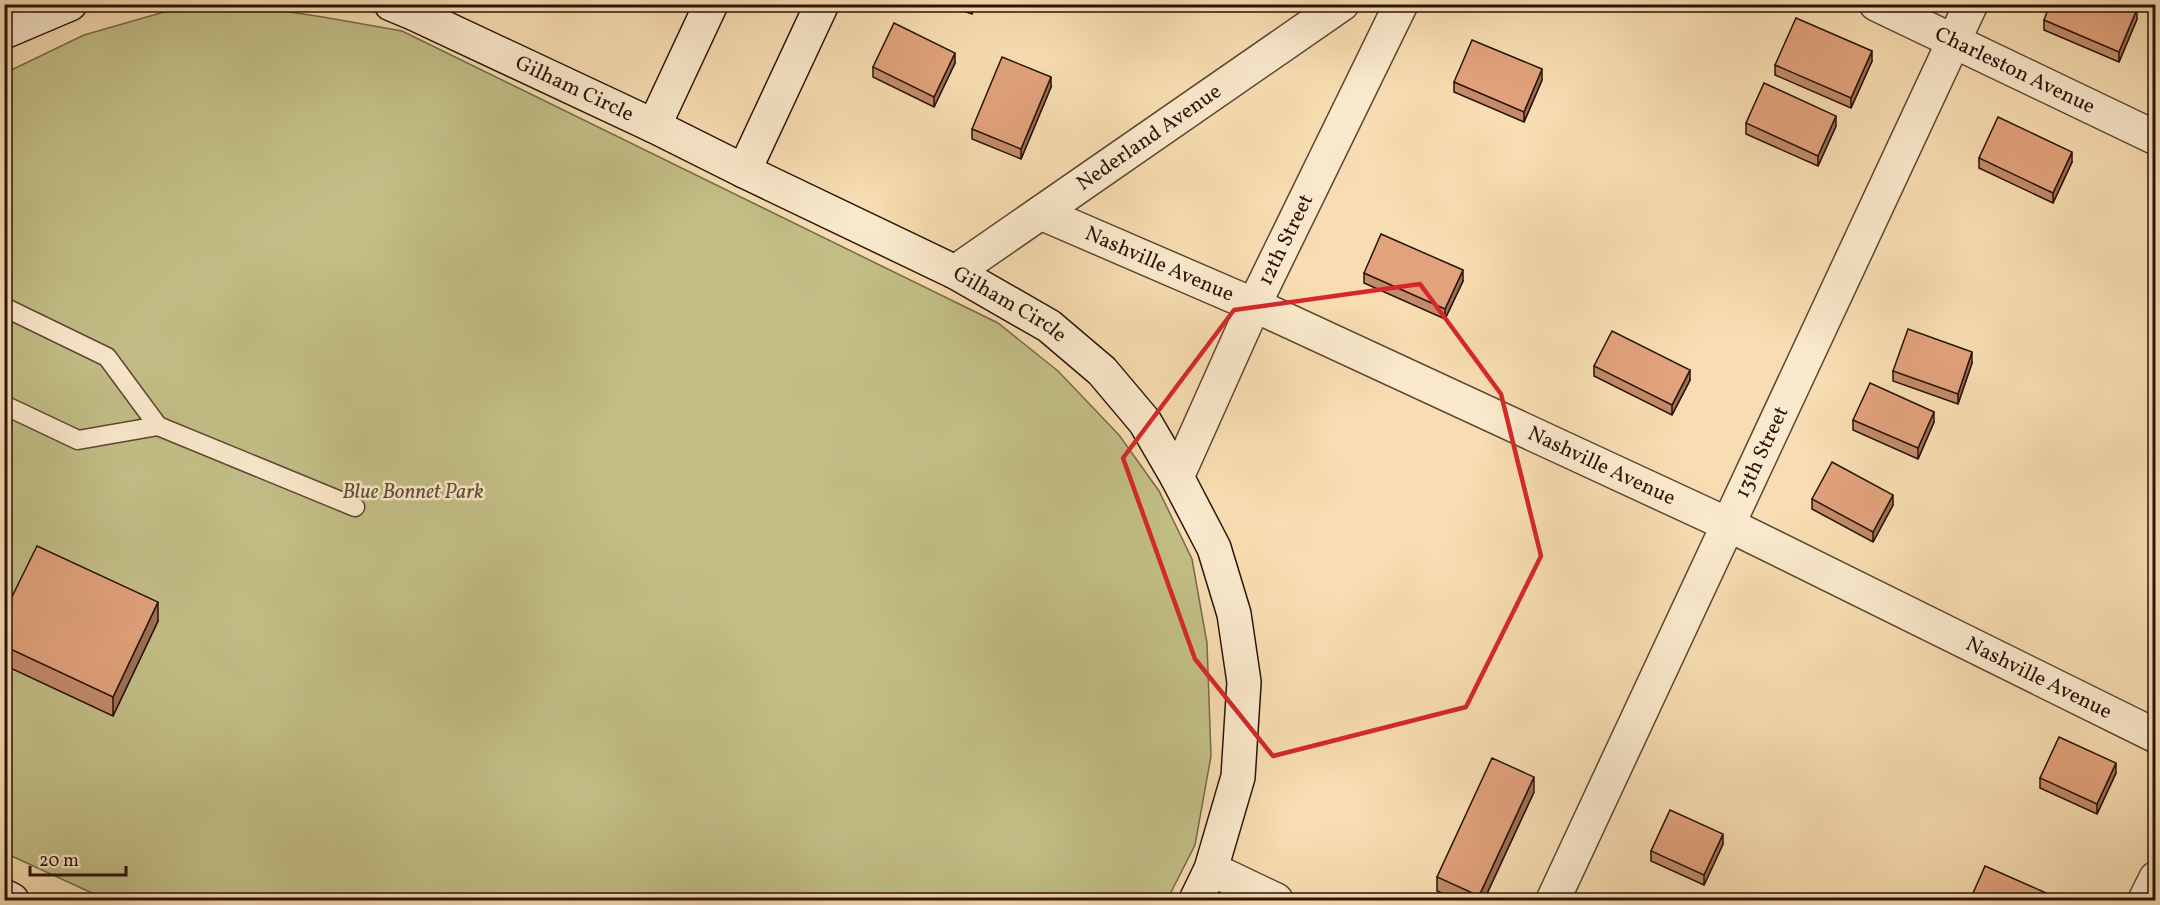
<svg xmlns="http://www.w3.org/2000/svg" width="2160" height="905" font-family="Vollkorn,serif">
	<style>
		.green { fill: #c3bf87; stroke: #766948; stroke-width: 1.5 }
		.lines { fill: none; stroke-linecap: round; stroke-linejoin: round }
		.service-casing { stroke: #5d4633; stroke-width: 21 }
		.minor-casing { stroke: #5d4633; stroke-width: 36 }
		.tertiary-casing { stroke: #5d4633; stroke-width: 36 }
		.secondary-casing { stroke: #2a1309; stroke-width: 36 }
		.service { stroke: #fae9cc; stroke-width: 18 }
		.minor { stroke: #fae9cc; stroke-width: 33 }
		.tertiary { stroke: #fae9cc; stroke-width: 33 }
		.secondary { stroke: #fae9cc; stroke-width: 33 }
		.wall { fill: #c28b6b; stroke: #2a1309; stroke-width: 1.5 }
		.shaded-wall { fill: #9e7157; stroke: #2a1309; stroke-width: 1.5 }
		.building { fill: #e1a27c; stroke: #2a1309; stroke-width: 1.5 }
		.marked { fill: none; stroke: #d62828; stroke-width: 4.5; stroke-linejoin: round }
		.labels { text-anchor: middle; dominant-baseline: central; stroke-width: 5; stroke-linejoin: round; paint-order: stroke }
		.street-label { font-size: 21px; fill: #2a1309; stroke: #fae9cc }
		.park-label { font-size: 21px; font-style: italic; fill: #604f35; stroke: #fae9cc }
	</style>
	<rect width="100%" height="100%" fill="#f7ddb1"/>
	<filter id="stains"><feTurbulence type="fractalNoise" baseFrequency=".00333" numOctaves="4"/><feColorMatrix values="0 0 0 0 .2 0 0 0 0 .09 0 0 0 0 .02 0 0 0 .5 -.17"/></filter>
	<radialGradient id="worn" r=".72"><stop offset=".6" stop-color="#630" stop-opacity="0"/><stop offset="1" stop-color="#630" stop-opacity=".3"/></radialGradient>
	<polygon class="green" points="242,5 323,17 402,31 998,323 1058,371 1119,435 1159,491 1192,559 1207,643 1211,756 1195,845 1167,900 107,900 5,853 5,73 84,35 164,12"/>
	<g class="lines">
		<defs>
			<g id="service">
				<polyline points="4,307 107,357 158,426"/>
				<polyline points="4,405 78,440 158,426 355,507"/>
			</g>
			<g id="minor">
				<path id="s1" d="M1876 4 2156 138"/>
				<path id="s2" d="M1041 213 1254 305 1727 524 2156 736"/>
				<path id="s3" d="M1177 477 1254 305 1401 4"/>
				<path id="s4" d="M1553 900 1971 4"/>
				<polyline points="2145,900 2156,878"/>
			</g>
			<g id="tertiary">
				<path id="s5" d="M955 272 1342 4"/>
				<polyline points="1211,869 1276,900"/>
			</g>
			<g id="secondary">
				<path id="s6" d="M391 4 415 14 654 126 744 171 955 272 1049 326 1102 371 1145 422 1177 477 1214 548 1234 614 1244 682 1238 777 1211 869 1196 900"/>
				<polyline points="4,32 70,4"/>
				<polyline points="654,126 711,4"/>
				<polyline points="744,171 822,4"/>
				<polyline points="4,896 12,900"/>
			</g>
		</defs>
		<use href="#service" class="service-casing"/>
		<use href="#minor" class="minor-casing"/>
		<use href="#tertiary" class="tertiary-casing"/>
		<use href="#secondary" class="secondary-casing"/>
		<use href="#service" class="service"/>
		<use href="#minor" class="minor"/>
		<use href="#tertiary" class="tertiary"/>
		<use href="#secondary" class="secondary"/>
	</g>
	<g class="wall">
		<polygon points="944,4 975,4 972,14"/>
		<polygon points="2137,19 2119,62 2044,30 2044,20"/>
		<polygon points="1872,61 1851,108 1775,75 1775,65"/>
		<polygon points="955,63 934,107 873,77 873,67"/>
		<polygon points="1542,80 1524,122 1454,92 1454,82"/>
		<polygon points="1051,87 1021,159 972,139 972,129"/>
		<polygon points="1746,123 1836,126 1818,166 1746,134"/>
		<polygon points="1979,158 2072,162 2053,203 1979,168"/>
		<polygon points="1364,273 1463,281 1445,319 1364,283"/>
		<polygon points="1972,363 1958,404 1893,381 1893,371"/>
		<polygon points="1594,366 1690,380 1672,415 1594,376"/>
		<polygon points="1853,420 1934,422 1918,459 1853,430"/>
		<polygon points="1812,499 1893,505 1873,542 1812,509"/>
		<polygon points="4,613 158,621 113,716 4,665"/>
		<polygon points="2116,773 2097,814 2040,788 2040,778"/>
		<polygon points="1534,792 1484,900 1457,900 1437,891 1437,877"/>
		<polygon points="1723,844 1704,885 1651,861 1651,851"/>
	</g>
	<g class="shaded-wall">
		<polygon points="972,4 975,4 972,14"/>
		<polygon points="2137,9 2137,19 2119,62 2119,52"/>
		<polygon points="1872,51 1872,61 1851,108 1851,98"/>
		<polygon points="955,53 955,63 934,107 934,97"/>
		<polygon points="1542,69 1542,80 1524,122 1524,112"/>
		<polygon points="1051,77 1051,87 1021,159 1021,149"/>
		<polygon points="1836,116 1836,126 1818,166 1818,156"/>
		<polygon points="2072,152 2072,162 2053,203 2053,193"/>
		<polygon points="1463,270 1463,281 1445,319 1445,309"/>
		<polygon points="1972,352 1972,363 1958,404 1958,394"/>
		<polygon points="1690,370 1690,380 1672,415 1672,405"/>
		<polygon points="1934,412 1934,422 1918,459 1918,448"/>
		<polygon points="1893,495 1893,505 1873,542 1873,532"/>
		<polygon points="158,602 158,621 113,716 113,697"/>
		<polygon points="2116,763 2116,773 2097,814 2097,804"/>
		<polygon points="1534,777 1534,792 1484,900 1479,900 1479,896"/>
		<polygon points="1723,834 1723,844 1704,885 1704,875"/>
	</g>
	<g class="building">
		<polygon points="2050,4 2127,4 2137,9 2119,52 2044,20"/>
		<polygon points="1796,18 1872,51 1851,98 1775,65"/>
		<polygon points="894,23 955,53 934,97 873,67"/>
		<polygon points="1472,40 1542,69 1524,112 1454,82"/>
		<polygon points="1002,57 1051,77 1021,149 972,129"/>
		<polygon points="1764,83 1836,116 1818,156 1746,123"/>
		<polygon points="1998,117 2072,152 2053,193 1979,158"/>
		<polygon points="1381,234 1463,270 1445,309 1364,273"/>
		<polygon points="1908,329 1972,352 1958,394 1893,371"/>
		<polygon points="1612,331 1690,370 1672,405 1594,366"/>
		<polygon points="1870,383 1934,412 1918,448 1853,420"/>
		<polygon points="1832,462 1893,495 1873,532 1812,499"/>
		<polygon points="37,546 158,602 113,697 4,646 4,613"/>
		<polygon points="2059,737 2116,763 2097,804 2040,778"/>
		<polygon points="1492,758 1534,777 1479,896 1437,877"/>
		<polygon points="1670,810 1723,834 1704,875 1651,851"/>
		<polygon points="1985,866 2046,893 2043,900 1970,900"/>
	</g>
	<path class="marked" d="M1420 284 1501 394 1541 556 1466 707 1273 756 1195 659 1123 458 1234 310Z"/>
	<g class="labels">
		<g class="street-label">
			<text stroke="none"><textPath href="#s1" startOffset="154">Charleston Avenue</textPath></text>
			<text stroke="none"><textPath href="#s6" startOffset="202">Gilham Circle</textPath></text>
			<text stroke="none"><textPath href="#s5" startOffset="236">Nederland Avenue</textPath></text>
			<text stroke="none"><textPath href="#s3" startOffset="261">12th Street</textPath></text>
			<text stroke="none"><textPath href="#s2" startOffset="129">Nashville Avenue</textPath></text>
			<text stroke="none"><textPath href="#s6" startOffset="688">Gilham Circle</textPath></text>
			<text stroke="none"><textPath href="#s4" startOffset="494">13th Street</textPath></text>
			<text stroke="none"><textPath href="#s2" startOffset="615">Nashville Avenue</textPath></text>
			<text stroke="none"><textPath href="#s2" startOffset="1101">Nashville Avenue</textPath></text>
		</g>
		<g class="park-label">
			<text x="413" y="492">Blue Bonnet Park</text>
		</g>
	</g>
	<rect width="2160" height="905" fill="none" stroke="#f7ddb1" stroke-width="24"/>
	<rect x="6" y="6" width="2148" height="893" fill="none" stroke="#2a1309" stroke-width="3"/>
	<rect x="12" y="12" width="2136" height="881" fill="none" stroke="#2a1309" stroke-width="1.5"/>
	<path d="M30 866v9h96v-9" fill="none" stroke="#2a1309" stroke-width="3"/>
	<text x="39" y="866" font-size="18" fill="#2a1309" stroke="#fae9cc" stroke-width="4.5" paint-order="stroke">20 m</text>
	<rect width="100%" height="100%" filter="url(#stains)"/>
	<rect width="100%" height="100%" fill="url(#worn)"/>
</svg>
